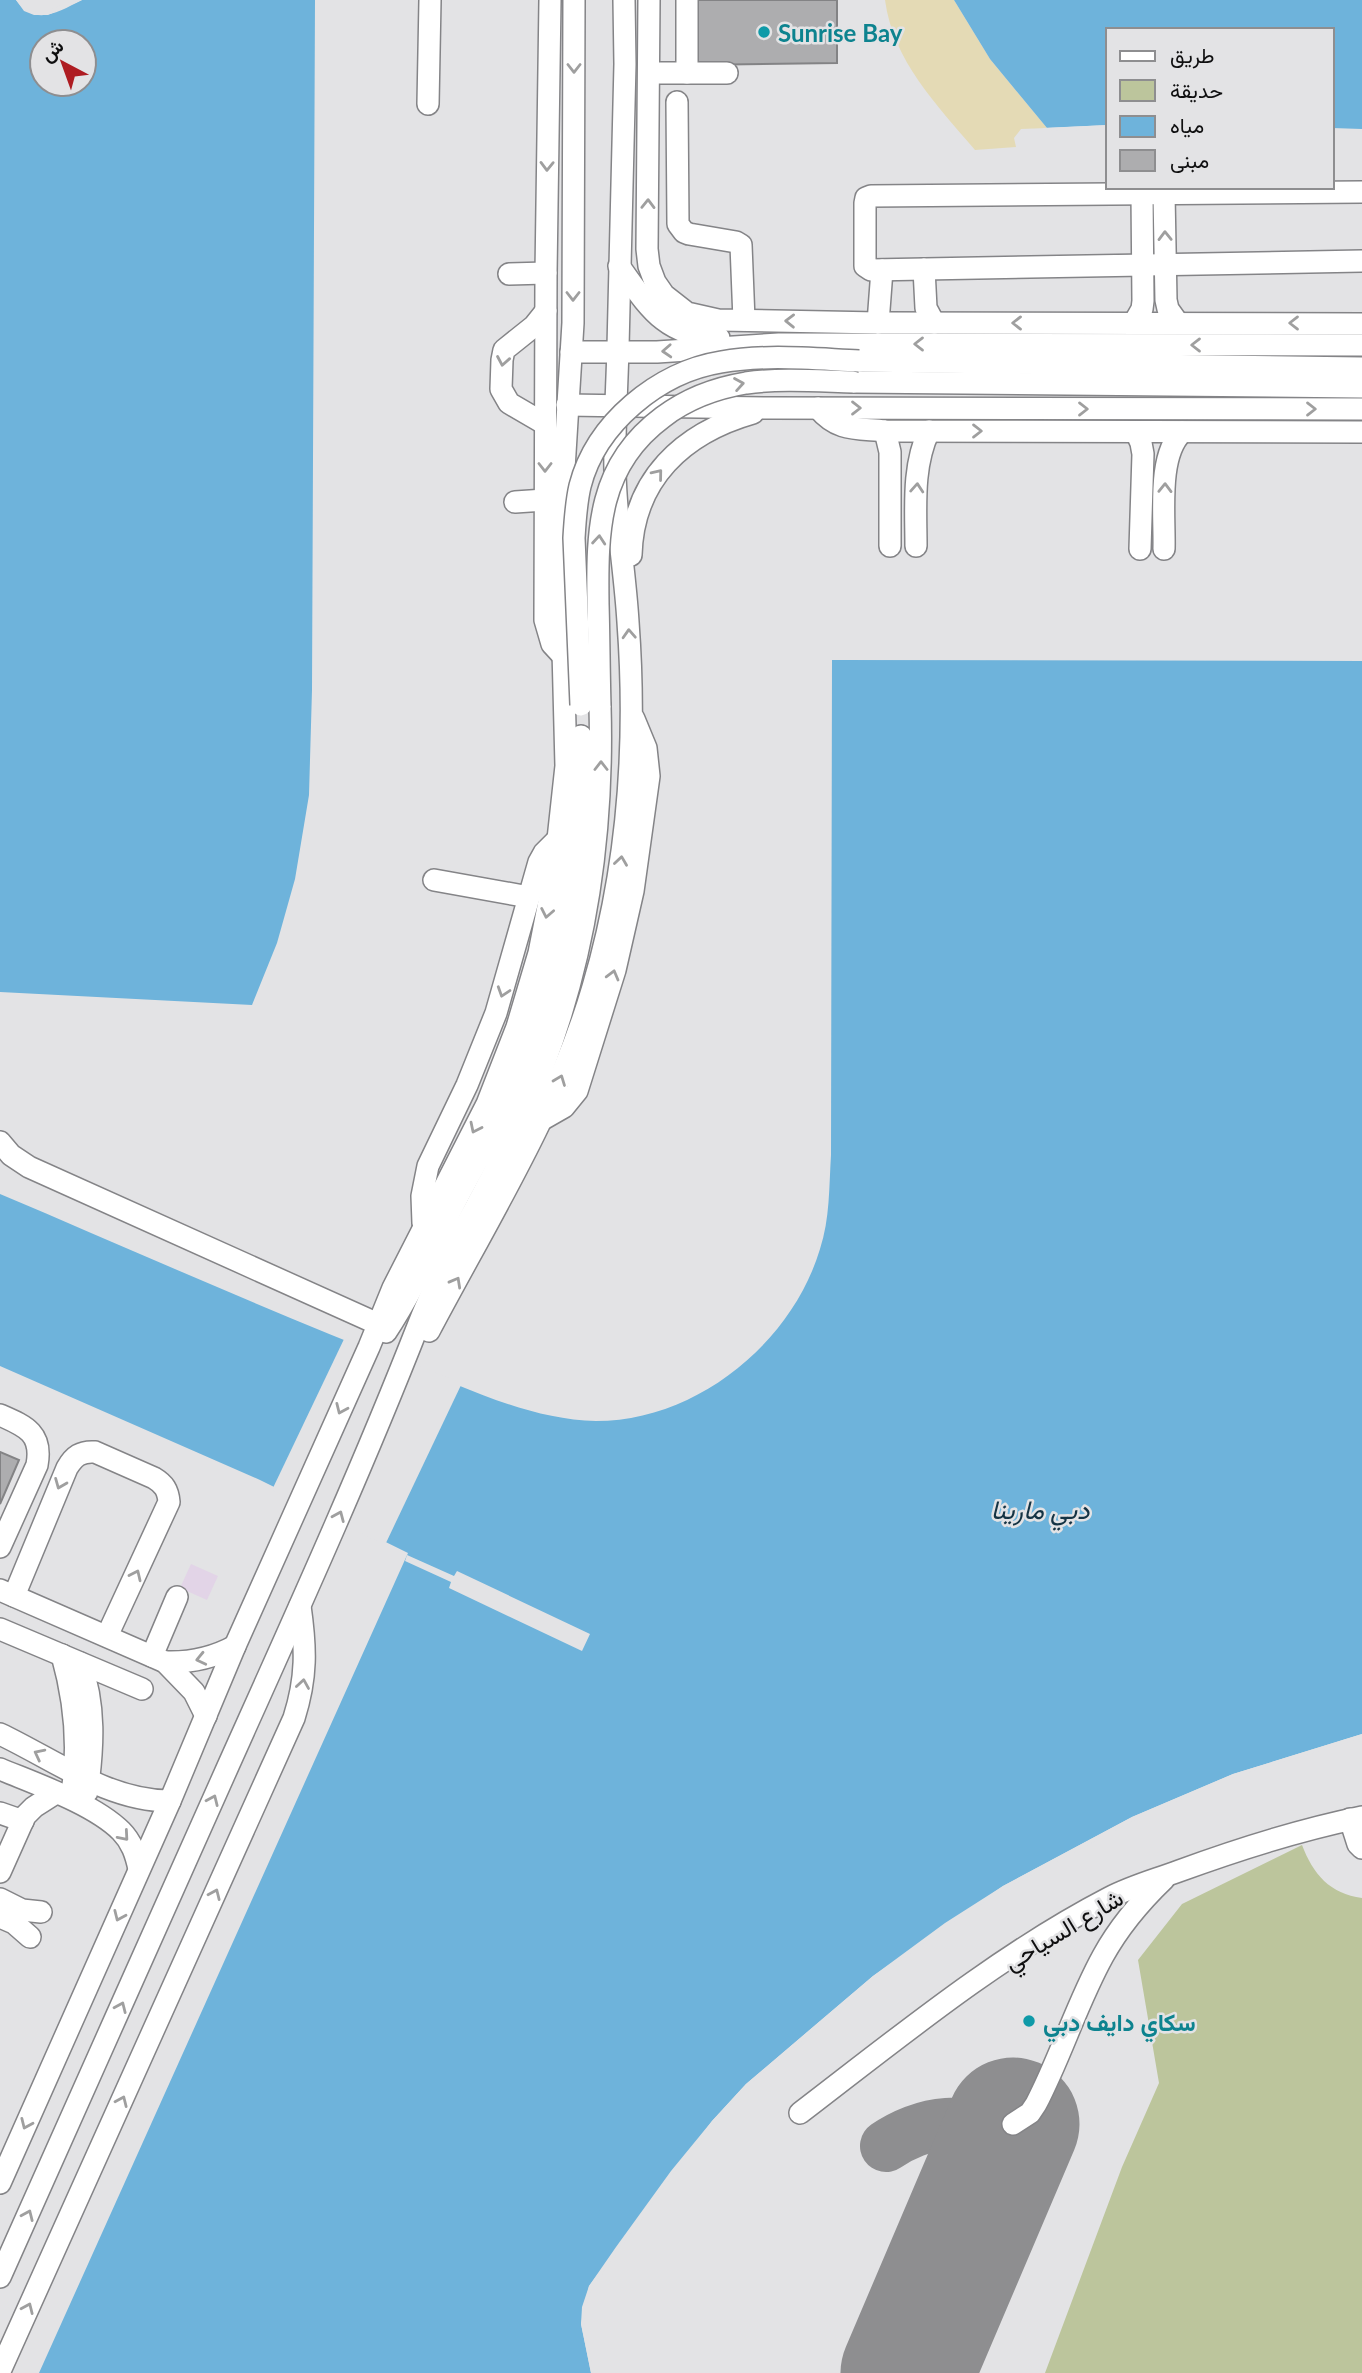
<svg xmlns="http://www.w3.org/2000/svg" width="1362" height="2373" font-family="Lato,Vazirmatn,sans-serif">
	<style>
		.industrial { fill: #e2d4e7 }
		.green { fill: #bcc59c }
		.sand { fill: #e4dab5 }
		.water { fill: #6eb3db; fill-rule: evenodd }
		.pier { fill: #e3e3e5 }
		.lines { fill: none; stroke-linecap: round; stroke-linejoin: round }
		.taxiway { stroke: #8e8e90; stroke-width: 52 }
		.runway { stroke: #8e8e90; stroke-width: 133 }
		.building { fill: #adadaf; stroke: #838385; stroke-width: 2 }
		.minor-casing { stroke: #848487; stroke-width: 24 }
		.minor { stroke: #fff; stroke-width: 21 }
		.minor-bridge-casing { stroke: #848487; stroke-width: 24; stroke-linecap: butt }
		.minor-bridge { stroke: #fff; stroke-width: 21 }
		.oneway { stroke: #9f9f9f }
		.culture-dot { fill: #0f9aa8; stroke: #e3e3e5; stroke-width: 2.5 }
		.labels { text-anchor: middle; dominant-baseline: central; stroke-width: 5; stroke-linejoin: round; paint-order: stroke }
		.culture-label { font-size: 24px; font-weight: bold; fill: #0d838f; stroke: #e3e3e5; text-anchor: start }
		.street-label { font-size: 24px; fill: #0f0f10; stroke: #e3e3e5 }
		.water-label { font-size: 26px; font-style: italic; fill: #143344; stroke: #e3e3e5 }
	</style>
	<rect width="100%" height="100%" fill="#e3e3e5"/>
	<polygon class="industrial" points="191,1564 218,1576 207,1600 180,1588"/>
	<path class="green" d="M1302 1845C1313 1874 1330 1894 1362 1898V2373H1045L1122 2167 1159 2083 1138 1960 1182 1904Z"/>
	<path class="sand" d="M885 0H954L990 59 1047 128 1021 129 1014 138 1016 147 975 150C937 105 893 61 885 0Z"/>
	<g class="water">
		<path d="M0 0H16C35 27 58 12 82 0H315L312 690 309 795 295 879 277 943 252 1005 0 992ZM42 42H84V84H42Z"/>
		<polygon points="954,0 1362,0 1362,129 1332,128 1332,30 1108,30 1108,125 1047,128 990,59"/>
		<path d="M832 660 1362 661V1734L1233 1774 1132 1817 1003 1886 873 1976 746 2084 712 2121 589 2286 581 2324 591 2373H39L408 1553 260 1480 0 1366V1194C135 1251 268 1311 405 1364 466 1387 529 1420 596 1421 696 1421 792 1343 820 1249 830 1219 829 1186 831 1155Z"/>
	</g>
	<g class="pier">
		<polygon points="16,0 20,0 26,8 35,12 47,11 74,0 82,0 48,15 34,15 24,11"/>
		<polygon points="1108,125 1108,129 1047,131 1042,128"/>
		<polygon points="345,1337 462,1383 385,1545 272,1490"/>
		<polygon points="407,1555 454,1576 457,1571 590,1634 582,1651 449,1588 451,1582 405,1561"/>
		<polygon points="1362,1734 1362,1738 1234,1777 1133,1821 1005,1889 947,1926 875,1979 748,2086 714,2123 674,2173 593,2287 585,2308 584,2324 594,2373 591,2373 581,2324 582,2307 589,2286 616,2247 671,2171 712,2121 746,2084 873,1976 945,1923 1003,1886 1132,1817 1233,1774"/>
	</g>
	<g class="lines">
		<g class="taxiway">
			<path d="M886 2146C918 2124 978 2106 996 2155"/>
			<polyline points="959,2250 954,2189 960,2166 976,2138 988,2135 1006,2144 1010,2153 1008,2167 976,2210"/>
		</g>
		<polyline class="runway" points="907,2373 1013,2124"/>
	</g>
	<g class="building">
		<polygon points="691,0 837,0 837,63 692,65"/>
		<polygon points="0,1452 19,1460 0,1504"/>
	</g>
	<g class="lines">
		<defs>
			<g id="minor">
				<polyline points="550,0 546,273 545,620 552,644 564,657"/>
				<polyline points="649,0 647,249 649,266 655,282 664,295 687,313 718,320 878,323 1362,324"/>
				<polyline points="687,0 687,73"/>
				<polyline points="650,73 727,73"/>
				<polyline points="677,102 678,224 684,232 689,234 736,242 741,245 744,320"/>
				<polyline points="428,104 430,0"/>
				<polyline points="1362,192 871,196 866,198 865,203 865,266 871,270 1362,261"/>
				<polyline points="1164,194 1166,300 1168,309 1178,323"/>
				<path d="M619 266C648 306 664 336 719 338"/>
				<polyline points="924,269 926,308 934,323"/>
				<polyline points="509,274 546,273"/>
				<polyline points="878,323 882,270"/>
				<polyline points="1134,323 1142,309 1143,301 1142,194"/>
				<polyline points="571,352 657,352 779,344 1362,345"/>
				<polyline points="859,361 1362,368"/>
				<polyline points="853,382 1362,387"/>
				<polyline points="567,405 769,408 1362,409"/>
				<path d="M818 408C838 432 857 428 885 431L1362 432"/>
				<polyline points="545,424 509,403 501,389 502,360 504,350 534,326 546,311"/>
				<polyline points="885,431 890,452 890,546"/>
				<polyline points="1136,432 1141,443 1143,454 1140,549"/>
				<polyline points="515,502 545,500"/>
				<path d="M916 546C916 509 912 466 929 431"/>
				<path d="M1164 549C1165 516 1157 456 1182 432"/>
				<path d="M631 555C633 479 683 433 753 413"/>
				<polyline points="434,880 529,897"/>
				<polyline points="543,1119 564,1107 577,1091 615,970 633,891 649,776 646,748 634,719"/>
				<polyline points="0,1142 11,1155 29,1167 378,1324"/>
				<polyline points="423,1223 422,1196 428,1166 467,1085 496,1013 539,862 544,853 559,838"/>
				<path d="M429 1331C488 1219 557 1110 593 987 628 869 637 744 628 622 625 572 616 522 615 472 614 430 617 388 618 347 620 252 623 158 625 64L624 0"/>
				<path d="M386 1332C412 1293 432 1248 453 1206 470 1173 489 1141 505 1107 558 991 581 863 581 736"/>
				<path d="M0 1415C25 1426 43 1433 37 1465L0 1547"/>
				<polyline points="0,1590 165,1662 194,1692 206,1716"/>
				<path d="M14 1596 67 1468C74 1456 81 1451 95 1452L154 1478C164 1484 168 1490 169 1502L107 1636"/>
				<polyline points="0,1629 142,1689"/>
				<path d="M62 1655C74 1698 79 1741 73 1785"/>
				<polyline points="152,1656 177,1597"/>
				<path d="M165 1662C191 1663 213 1658 235 1646"/>
				<path d="M80 1663C96 1704 93 1749 87 1792"/>
				<path d="M0 1734C55 1760 108 1801 170 1801"/>
				<path d="M0 1769C36 1784 94 1804 121 1831 132 1842 136 1855 139 1869"/>
				<polyline points="0,1813 23,1821"/>
				<polyline points="1350,1819 1358,1844 1362,1848"/>
				<polyline points="0,1872 25,1816 34,1807 56,1793"/>
				<polyline points="0,1899 22,1910 41,1912"/>
				<polyline points="0,1917 14,1923 30,1937"/>
				<path d="M800 2113C898 2038 999 1955 1109 1898 1132 1886 1155 1880 1179 1871 1239 1849 1299 1830 1362 1817"/>
				<path d="M1013 2124 1030 2113 1036 2104C1061 2056 1077 2003 1103 1956 1119 1927 1140 1902 1164 1879"/>
				<polyline points="0,2183 170,1801 235,1646 369,1347 393,1288 487,1104 517,1027 539,953 554,876 566,766 560,534 573,323 574,0"/>
				<path d="M0 2277C76 2106 153 1935 229 1764 294 1619 360 1474 418 1326 447 1252 491 1185 524 1112 582 984 604 846 600 706"/>
				<path d="M0 2371 294 1718C307 1677 306 1648 300 1606"/>
			</g>
		</defs>
		<use href="#minor" class="minor-casing"/>
		<use href="#minor" class="minor"/>
		<defs>
			<g id="minor-bridge">
				<path d="M581 705 574 538C575 521 576 503 580 486 596 423 659 372 721 362 767 354 814 359 859 361"/>
				<path d="M600 706C599 672 599 638 598 604 597 529 598 465 663 417 688 398 716 388 746 383 781 378 818 381 853 382"/>
			</g>
		</defs>
		<use href="#minor-bridge" class="minor-bridge-casing"/>
		<use href="#minor-bridge" class="minor-bridge"/>
	</g>
	<defs><path id="oneway-chevron" d="M-2-3.5L2.5 0L-2 3.5" fill="none" stroke-width="1.6" stroke-linecap="round" stroke-linejoin="round" transform="scale(1.75)"/></defs>
	<g class="oneway">
		<use href="#oneway-chevron" transform="translate(574 68) rotate(90)"/>
		<use href="#oneway-chevron" transform="translate(547 166) rotate(91)"/>
		<use href="#oneway-chevron" transform="translate(648 204) rotate(-89)"/>
		<use href="#oneway-chevron" transform="translate(1165 236) rotate(-91)"/>
		<use href="#oneway-chevron" transform="translate(573 296) rotate(90)"/>
		<use href="#oneway-chevron" transform="translate(790 321) rotate(-179)"/>
		<use href="#oneway-chevron" transform="translate(1017 323) rotate(-180)"/>
		<use href="#oneway-chevron" transform="translate(1294 323) rotate(-180)"/>
		<use href="#oneway-chevron" transform="translate(919 344) rotate(180)"/>
		<use href="#oneway-chevron" transform="translate(1196 345) rotate(-180)"/>
		<use href="#oneway-chevron" transform="translate(667 351) rotate(177)"/>
		<use href="#oneway-chevron" transform="translate(503 361) rotate(100)"/>
		<use href="#oneway-chevron" transform="translate(739 384) rotate(-10)"/>
		<use href="#oneway-chevron" transform="translate(856 408)"/>
		<use href="#oneway-chevron" transform="translate(1083 409)"/>
		<use href="#oneway-chevron" transform="translate(1311 409)"/>
		<use href="#oneway-chevron" transform="translate(977 431)"/>
		<use href="#oneway-chevron" transform="translate(545 467) rotate(90)"/>
		<use href="#oneway-chevron" transform="translate(658 474) rotate(-51)"/>
		<use href="#oneway-chevron" transform="translate(917 488) rotate(-86)"/>
		<use href="#oneway-chevron" transform="translate(1165 488) rotate(-89)"/>
		<use href="#oneway-chevron" transform="translate(599 540) rotate(-85)"/>
		<use href="#oneway-chevron" transform="translate(629 634) rotate(-93)"/>
		<use href="#oneway-chevron" transform="translate(601 766) rotate(-90)"/>
		<use href="#oneway-chevron" transform="translate(621 861) rotate(-82)"/>
		<use href="#oneway-chevron" transform="translate(547 913) rotate(101)"/>
		<use href="#oneway-chevron" transform="translate(613 975) rotate(-75)"/>
		<use href="#oneway-chevron" transform="translate(503 992) rotate(108)"/>
		<use href="#oneway-chevron" transform="translate(560 1080) rotate(-69)"/>
		<use href="#oneway-chevron" transform="translate(475 1128) rotate(116)"/>
		<use href="#oneway-chevron" transform="translate(456 1282) rotate(-61)"/>
		<use href="#oneway-chevron" transform="translate(341 1409) rotate(114)"/>
		<use href="#oneway-chevron" transform="translate(60 1484) rotate(112)"/>
		<use href="#oneway-chevron" transform="translate(339 1516) rotate(-67)"/>
		<use href="#oneway-chevron" transform="translate(136 1575) rotate(-65)"/>
		<use href="#oneway-chevron" transform="translate(201 1659) rotate(167)"/>
		<use href="#oneway-chevron" transform="translate(303 1684) rotate(-81)"/>
		<use href="#oneway-chevron" transform="translate(39 1754) rotate(-153)"/>
		<use href="#oneway-chevron" transform="translate(213 1800) rotate(-66)"/>
		<use href="#oneway-chevron" transform="translate(124 1836) rotate(49)"/>
		<use href="#oneway-chevron" transform="translate(215 1894) rotate(-66)"/>
		<use href="#oneway-chevron" transform="translate(119 1916) rotate(114)"/>
		<use href="#oneway-chevron" transform="translate(121 2007) rotate(-66)"/>
		<use href="#oneway-chevron" transform="translate(122 2101) rotate(-66)"/>
		<use href="#oneway-chevron" transform="translate(26 2124) rotate(114)"/>
		<use href="#oneway-chevron" transform="translate(28 2215) rotate(-66)"/>
		<use href="#oneway-chevron" transform="translate(28 2308) rotate(-66)"/>
	</g>
	<g class="culture-dot">
		<circle cx="764" cy="32" r="7"/>
		<circle cx="1029" cy="2021" r="7"/>
	</g>
	<g class="labels">
		<g class="culture-label">
			<text x="778" y="32">Sunrise Bay</text>
			<text x="1043" y="2021">سكاي دايف دبي</text>
		</g>
		<g class="street-label">
			<text transform="translate(1063 1929) rotate(-31)">شارع السياحي</text>
		</g>
		<g class="water-label">
			<text x="1040" y="1509">دبي مارينا</text>
		</g>
	</g>
	<rect x="1106" y="28" width="228" height="161" fill="#e3e3e5" stroke="#8e8e90" stroke-width="2"/>
	<rect x="1120" y="51" width="35" height="10" fill="#ffffff" stroke="#8e8e90" stroke-width="2"/>
	<text x="1170" y="63" font-size="21" fill="#0f0f10">طريق</text>
	<rect x="1120" y="80" width="35" height="21" fill="#bcc59c" stroke="#8e8e90" stroke-width="2"/>
	<text x="1170" y="98" font-size="21" fill="#0f0f10">حديقة</text>
	<rect x="1120" y="116" width="35" height="21" fill="#6eb3db" stroke="#8e8e90" stroke-width="2"/>
	<text x="1170" y="133" font-size="21" fill="#0f0f10">مياه</text>
	<rect x="1120" y="150" width="35" height="21" fill="#adadaf" stroke="#8e8e90" stroke-width="2"/>
	<text x="1170" y="168" font-size="21" fill="#0f0f10">مبنى</text>
	<g transform="translate(63 63) rotate(319)"><circle r="33" fill="#e3e3e5" stroke="#8e8e90" stroke-width="2"/>
	<path d="M0-5L12 26L0 18L-12 26Z" fill="#ae1c22"/>
	<text y="-10" font-size="19" font-weight="bold" text-anchor="middle" fill="#0f0f10">ش</text>
	</g>
</svg>
